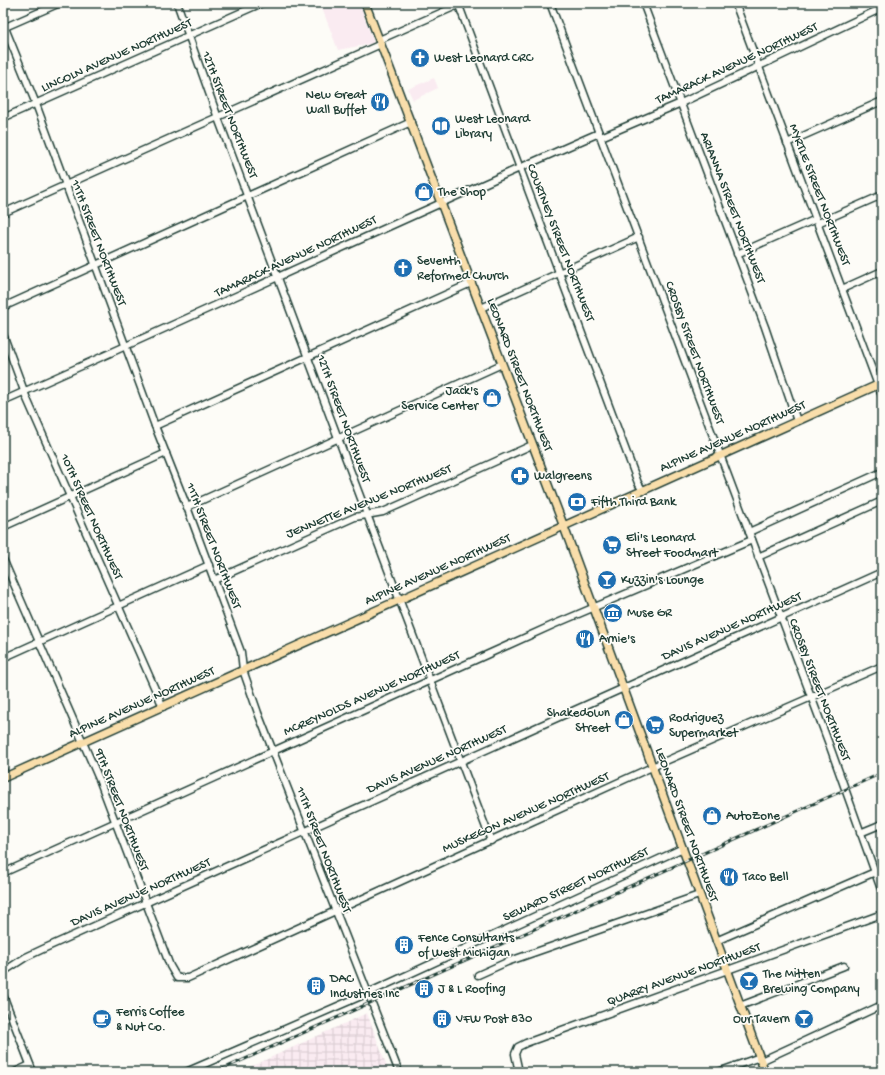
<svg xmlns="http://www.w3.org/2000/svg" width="885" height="1075" font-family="'Gochi Hand',sans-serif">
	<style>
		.built { fill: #faebf1 }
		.industrial { fill: url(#industrial-grid) }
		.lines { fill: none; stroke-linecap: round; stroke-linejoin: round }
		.minor-casing { stroke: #1f3d34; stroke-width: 9 }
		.major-casing { stroke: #1f3d34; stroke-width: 10 }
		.minor { stroke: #fdfcf7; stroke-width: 6 }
		.major { stroke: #f9deab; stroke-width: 7 }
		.rail-casing { stroke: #1f3d34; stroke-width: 3 }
		.rail { stroke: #fdfcf7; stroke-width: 1.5; stroke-dasharray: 4.5; stroke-linecap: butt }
		.labels { text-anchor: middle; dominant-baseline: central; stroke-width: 3.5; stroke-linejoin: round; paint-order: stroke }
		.street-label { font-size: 13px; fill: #1f3d34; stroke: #fdfcf7 }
		.poi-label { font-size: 13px; fill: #1f3d34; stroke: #fdfcf7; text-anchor: start }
	</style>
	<defs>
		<pattern id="industrial-grid" width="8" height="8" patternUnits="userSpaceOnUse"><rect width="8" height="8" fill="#faebf1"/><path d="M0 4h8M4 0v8" fill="none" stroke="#d6cacf"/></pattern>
	</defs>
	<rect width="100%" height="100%" fill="#fdfcf7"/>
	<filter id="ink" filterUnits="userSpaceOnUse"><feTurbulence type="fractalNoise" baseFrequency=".025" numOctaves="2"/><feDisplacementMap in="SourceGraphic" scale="8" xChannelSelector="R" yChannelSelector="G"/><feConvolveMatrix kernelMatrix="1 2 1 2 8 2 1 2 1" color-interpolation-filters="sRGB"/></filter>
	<g filter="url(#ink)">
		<g class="built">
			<polygon points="320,3 359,3 374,43 338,50"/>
			<polygon points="434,78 438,88 413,100 408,89"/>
		</g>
		<polygon class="industrial" points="367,1013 389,1072 239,1072"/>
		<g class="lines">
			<defs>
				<g id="minor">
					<polyline points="177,3 218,118 338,438 491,841"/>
					<polyline points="458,3 638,483 643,491"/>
					<polyline points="550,3 829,744 882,892"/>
					<polyline points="643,3 765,327 797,421"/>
					<polyline points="735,3 882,396"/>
					<polyline points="3,28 60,3"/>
					<polyline points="5,28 36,104 155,426 187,507 241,652 243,670 258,713 399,1072"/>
					<polyline points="379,40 463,3"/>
					<polyline points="3,118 262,3"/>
					<polyline points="601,137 681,103 882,8"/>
					<polyline points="787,143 882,101"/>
					<polyline points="3,213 381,44"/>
					<polyline points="818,223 882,195"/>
					<polyline points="737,254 816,219"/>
					<polyline points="842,289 882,271"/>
					<polyline points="3,307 411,122"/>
					<polyline points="481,308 639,237"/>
					<polyline points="3,334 27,399 163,707"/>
					<path d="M3 401C202 313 399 220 599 133"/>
					<polyline points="155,426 471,283"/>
					<polyline points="187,507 502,364"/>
					<polyline points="3,527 166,453"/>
					<polyline points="749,532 882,472"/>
					<polyline points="758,557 882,501"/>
					<polyline points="3,559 99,779 170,966 177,978 188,978 652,767 882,666"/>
					<polyline points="214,580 355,517 383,512 410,500 532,445"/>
					<polyline points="3,658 209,565"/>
					<polyline points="3,769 6,777"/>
					<polyline points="860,833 882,824"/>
					<polyline points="3,873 555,624 752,540"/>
					<polyline points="716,941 875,872"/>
					<polyline points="3,972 26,957 43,949 882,572"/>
					<polyline points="478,975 507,962 699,895"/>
					<polyline points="3,995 33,1072"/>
					<polyline points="740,1006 844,966"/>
					<polyline points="761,1061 882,1005"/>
					<polyline points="15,1072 30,1065"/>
					<polyline points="186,1072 368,993 683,848"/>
					<polyline points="519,1072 515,1054 518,1047 526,1043 882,914"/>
					<polyline points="718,1072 760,1057"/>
				</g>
				<g id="major">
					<polyline points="365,3 564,527 765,1072"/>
					<polyline points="3,778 882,383"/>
				</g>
			</defs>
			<use href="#minor" class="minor-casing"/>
			<use href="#major" class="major-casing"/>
			<use href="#minor" class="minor"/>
			<use href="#major" class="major"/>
			<defs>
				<polyline id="rail" points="216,1072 882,773"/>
			</defs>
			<use href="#rail" class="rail-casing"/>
			<use href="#rail" class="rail"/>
		</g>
	</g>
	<defs>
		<symbol id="church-disc" viewBox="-11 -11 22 22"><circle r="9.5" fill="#1f6fb2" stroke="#fdfcf7"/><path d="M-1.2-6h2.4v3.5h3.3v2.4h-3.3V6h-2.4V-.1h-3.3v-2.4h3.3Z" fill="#fff"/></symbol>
		<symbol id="restaurant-disc" viewBox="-11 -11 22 22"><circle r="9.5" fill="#1f6fb2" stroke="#fdfcf7"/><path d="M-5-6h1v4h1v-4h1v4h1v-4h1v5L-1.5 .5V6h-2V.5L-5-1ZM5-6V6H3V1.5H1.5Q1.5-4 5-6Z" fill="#fff"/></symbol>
		<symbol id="library-disc" viewBox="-11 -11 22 22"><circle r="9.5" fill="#1f6fb2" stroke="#fdfcf7"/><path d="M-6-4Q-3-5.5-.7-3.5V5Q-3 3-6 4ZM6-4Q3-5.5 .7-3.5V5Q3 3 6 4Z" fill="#fff"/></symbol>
		<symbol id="shop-disc" viewBox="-11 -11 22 22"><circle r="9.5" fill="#1f6fb2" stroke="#fdfcf7"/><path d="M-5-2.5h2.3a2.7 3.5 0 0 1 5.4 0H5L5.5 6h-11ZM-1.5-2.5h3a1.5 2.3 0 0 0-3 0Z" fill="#fff"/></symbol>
		<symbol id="pharmacy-disc" viewBox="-11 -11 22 22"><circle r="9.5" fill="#1f6fb2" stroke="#fdfcf7"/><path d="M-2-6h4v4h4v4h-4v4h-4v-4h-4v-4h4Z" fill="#fff"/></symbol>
		<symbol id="bank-disc" viewBox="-11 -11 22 22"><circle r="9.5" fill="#1f6fb2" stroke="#fdfcf7"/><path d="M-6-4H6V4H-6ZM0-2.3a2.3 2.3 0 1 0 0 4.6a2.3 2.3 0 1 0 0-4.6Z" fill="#fff"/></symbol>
		<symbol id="supermarket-disc" viewBox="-11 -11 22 22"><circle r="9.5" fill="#1f6fb2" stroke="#fdfcf7"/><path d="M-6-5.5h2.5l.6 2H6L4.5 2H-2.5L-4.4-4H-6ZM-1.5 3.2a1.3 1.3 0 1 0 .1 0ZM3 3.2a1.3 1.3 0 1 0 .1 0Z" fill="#fff"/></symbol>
		<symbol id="bar-disc" viewBox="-11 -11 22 22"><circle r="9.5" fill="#1f6fb2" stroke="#fdfcf7"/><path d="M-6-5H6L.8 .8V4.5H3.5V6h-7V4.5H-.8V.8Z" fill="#fff"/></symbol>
		<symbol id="museum-disc" viewBox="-11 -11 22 22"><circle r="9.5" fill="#1f6fb2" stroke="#fdfcf7"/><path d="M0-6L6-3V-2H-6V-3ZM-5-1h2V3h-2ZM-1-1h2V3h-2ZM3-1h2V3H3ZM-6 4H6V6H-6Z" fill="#fff"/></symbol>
		<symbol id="building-disc" viewBox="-11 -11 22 22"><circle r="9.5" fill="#1f6fb2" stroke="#fdfcf7"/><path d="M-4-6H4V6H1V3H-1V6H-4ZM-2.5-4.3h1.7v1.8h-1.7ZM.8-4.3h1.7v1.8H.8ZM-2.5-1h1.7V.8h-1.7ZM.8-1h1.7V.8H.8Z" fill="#fff"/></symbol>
		<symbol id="cafe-disc" viewBox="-11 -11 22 22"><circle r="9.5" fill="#1f6fb2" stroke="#fdfcf7"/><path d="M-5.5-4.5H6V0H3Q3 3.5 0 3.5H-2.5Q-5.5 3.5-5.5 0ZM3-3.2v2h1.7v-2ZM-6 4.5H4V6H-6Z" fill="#fff"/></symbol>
	</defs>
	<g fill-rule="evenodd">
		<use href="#church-disc" x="409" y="47" width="22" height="22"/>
		<use href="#restaurant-disc" x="369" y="91" width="22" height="22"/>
		<use href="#library-disc" x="430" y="115" width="22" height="22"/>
		<use href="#shop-disc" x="413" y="181" width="22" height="22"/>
		<use href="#church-disc" x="392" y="257" width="22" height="22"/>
		<use href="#shop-disc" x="481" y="387" width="22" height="22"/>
		<use href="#pharmacy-disc" x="509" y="465" width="22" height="22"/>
		<use href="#bank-disc" x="566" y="491" width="22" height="22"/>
		<use href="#supermarket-disc" x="601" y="534" width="22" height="22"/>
		<use href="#bar-disc" x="596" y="569" width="22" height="22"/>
		<use href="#museum-disc" x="602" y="602" width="22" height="22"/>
		<use href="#restaurant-disc" x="574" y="628" width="22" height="22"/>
		<use href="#shop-disc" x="613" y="709" width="22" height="22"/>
		<use href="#supermarket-disc" x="644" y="714" width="22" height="22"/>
		<use href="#shop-disc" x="701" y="805" width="22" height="22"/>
		<use href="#restaurant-disc" x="718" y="866" width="22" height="22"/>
		<use href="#building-disc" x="393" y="934" width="22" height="22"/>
		<use href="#bar-disc" x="738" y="970" width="22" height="22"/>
		<use href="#building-disc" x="305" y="975" width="22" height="22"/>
		<use href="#building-disc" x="413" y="978" width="22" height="22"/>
		<use href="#cafe-disc" x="91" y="1008" width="22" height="22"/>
		<use href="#building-disc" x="431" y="1008" width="22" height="22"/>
		<use href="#bar-disc" x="793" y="1008" width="22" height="22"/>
	</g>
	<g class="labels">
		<g class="street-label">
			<text transform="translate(117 56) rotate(-24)">LINCOLN AVENUE NORTHWEST</text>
			<text transform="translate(737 64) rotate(-25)">TAMARACK AVENUE NORTHWEST</text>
			<text transform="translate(229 115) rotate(69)">12TH STREET NORTHWEST</text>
			<text transform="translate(819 195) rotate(69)">MYRTLE STREET NORTHWEST</text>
			<text transform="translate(732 208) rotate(69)">ARIANNA STREET NORTHWEST</text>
			<text transform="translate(98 243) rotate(69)">11TH STREET NORTHWEST</text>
			<text transform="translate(560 243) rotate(69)">COURTNEY STREET NORTHWEST</text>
			<text transform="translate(296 257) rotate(-25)">TAMARACK AVENUE NORTHWEST</text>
			<text transform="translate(694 353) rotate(70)">CROSBY STREET NORTHWEST</text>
			<text transform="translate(519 375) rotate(69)">LEONARD STREET NORTHWEST</text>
			<text transform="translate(343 419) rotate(70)">12TH STREET NORTHWEST</text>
			<text transform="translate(733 437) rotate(-24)">ALPINE AVENUE NORTHWEST</text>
			<text transform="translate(369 502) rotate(-22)">JENNETTE AVENUE NORTHWEST</text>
			<text transform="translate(91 517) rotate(66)">10TH STREET NORTHWEST</text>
			<text transform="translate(213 546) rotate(69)">11TH STREET NORTHWEST</text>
			<text transform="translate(438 570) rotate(-24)">ALPINE AVENUE NORTHWEST</text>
			<text transform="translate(732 627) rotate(-24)">DAVIS AVENUE NORTHWEST</text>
			<text transform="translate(819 690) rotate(69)">CROSBY STREET NORTHWEST</text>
			<text transform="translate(372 694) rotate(-24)">MCREYNOLDS AVENUE NORTHWEST</text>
			<text transform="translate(142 703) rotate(-24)">ALPINE AVENUE NORTHWEST</text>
			<text transform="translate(437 760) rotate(-24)">DAVIS AVENUE NORTHWEST</text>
			<text transform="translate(121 810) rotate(69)">9TH STREET NORTHWEST</text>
			<text transform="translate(526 813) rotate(-24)">MUSKEGON AVENUE NORTHWEST</text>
			<text transform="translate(686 825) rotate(70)">LEONARD STREET NORTHWEST</text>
			<text transform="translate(323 850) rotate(69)">11TH STREET NORTHWEST</text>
			<text transform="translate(576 885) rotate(-25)">SEWARD STREET NORTHWEST</text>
			<text transform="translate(141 893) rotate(-24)">DAVIS AVENUE NORTHWEST</text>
			<text transform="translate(684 975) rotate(-20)">QUARRY AVENUE NORTHWEST</text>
		</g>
		<g class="poi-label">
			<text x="434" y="58">West Leonard CRC</text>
			<text x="366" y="95" text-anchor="end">New Great<tspan x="366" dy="15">Wall Buffet</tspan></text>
			<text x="455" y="119">West Leonard<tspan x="455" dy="15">Library</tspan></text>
			<text x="438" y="192">The Shop</text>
			<text x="417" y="261">Seventh<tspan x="417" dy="15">Reformed Church</tspan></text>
			<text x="478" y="391" text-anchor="end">Jack's<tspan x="478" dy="15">Service Center</tspan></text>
			<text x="534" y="476">Walgreens</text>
			<text x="591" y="502">Fifth Third Bank</text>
			<text x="626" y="538">Eli's Leonard<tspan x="626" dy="15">Street Foodmart</tspan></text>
			<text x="621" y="580">Kuzzin's Lounge</text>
			<text x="627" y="613">Muse GR</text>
			<text x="599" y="639">Arnie's</text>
			<text x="610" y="713" text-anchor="end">Shakedown<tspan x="610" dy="15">Street</tspan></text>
			<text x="669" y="718">Rodriguez<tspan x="669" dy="15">Supermarket</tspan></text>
			<text x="726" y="816">AutoZone</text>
			<text x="743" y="877">Taco Bell</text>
			<text x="418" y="938">Fence Consultants<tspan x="418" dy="15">of West Michigan</tspan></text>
			<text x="763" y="974">The Mitten<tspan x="763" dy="15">Brewing Company</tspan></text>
			<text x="330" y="979">DAC<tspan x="330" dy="15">Industries Inc</tspan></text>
			<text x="438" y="989">J &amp; L Roofing</text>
			<text x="116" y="1012">Ferris Coffee<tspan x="116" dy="15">&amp; Nut Co.</tspan></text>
			<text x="456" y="1019">VFW Post 830</text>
			<text x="790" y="1019" text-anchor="end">Our Tavern</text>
		</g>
	</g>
	<rect width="885" height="1075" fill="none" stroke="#fdfcf7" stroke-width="16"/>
	<rect x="8" y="8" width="869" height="1059" fill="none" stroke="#1f3d34" stroke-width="1.5" filter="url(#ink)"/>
</svg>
